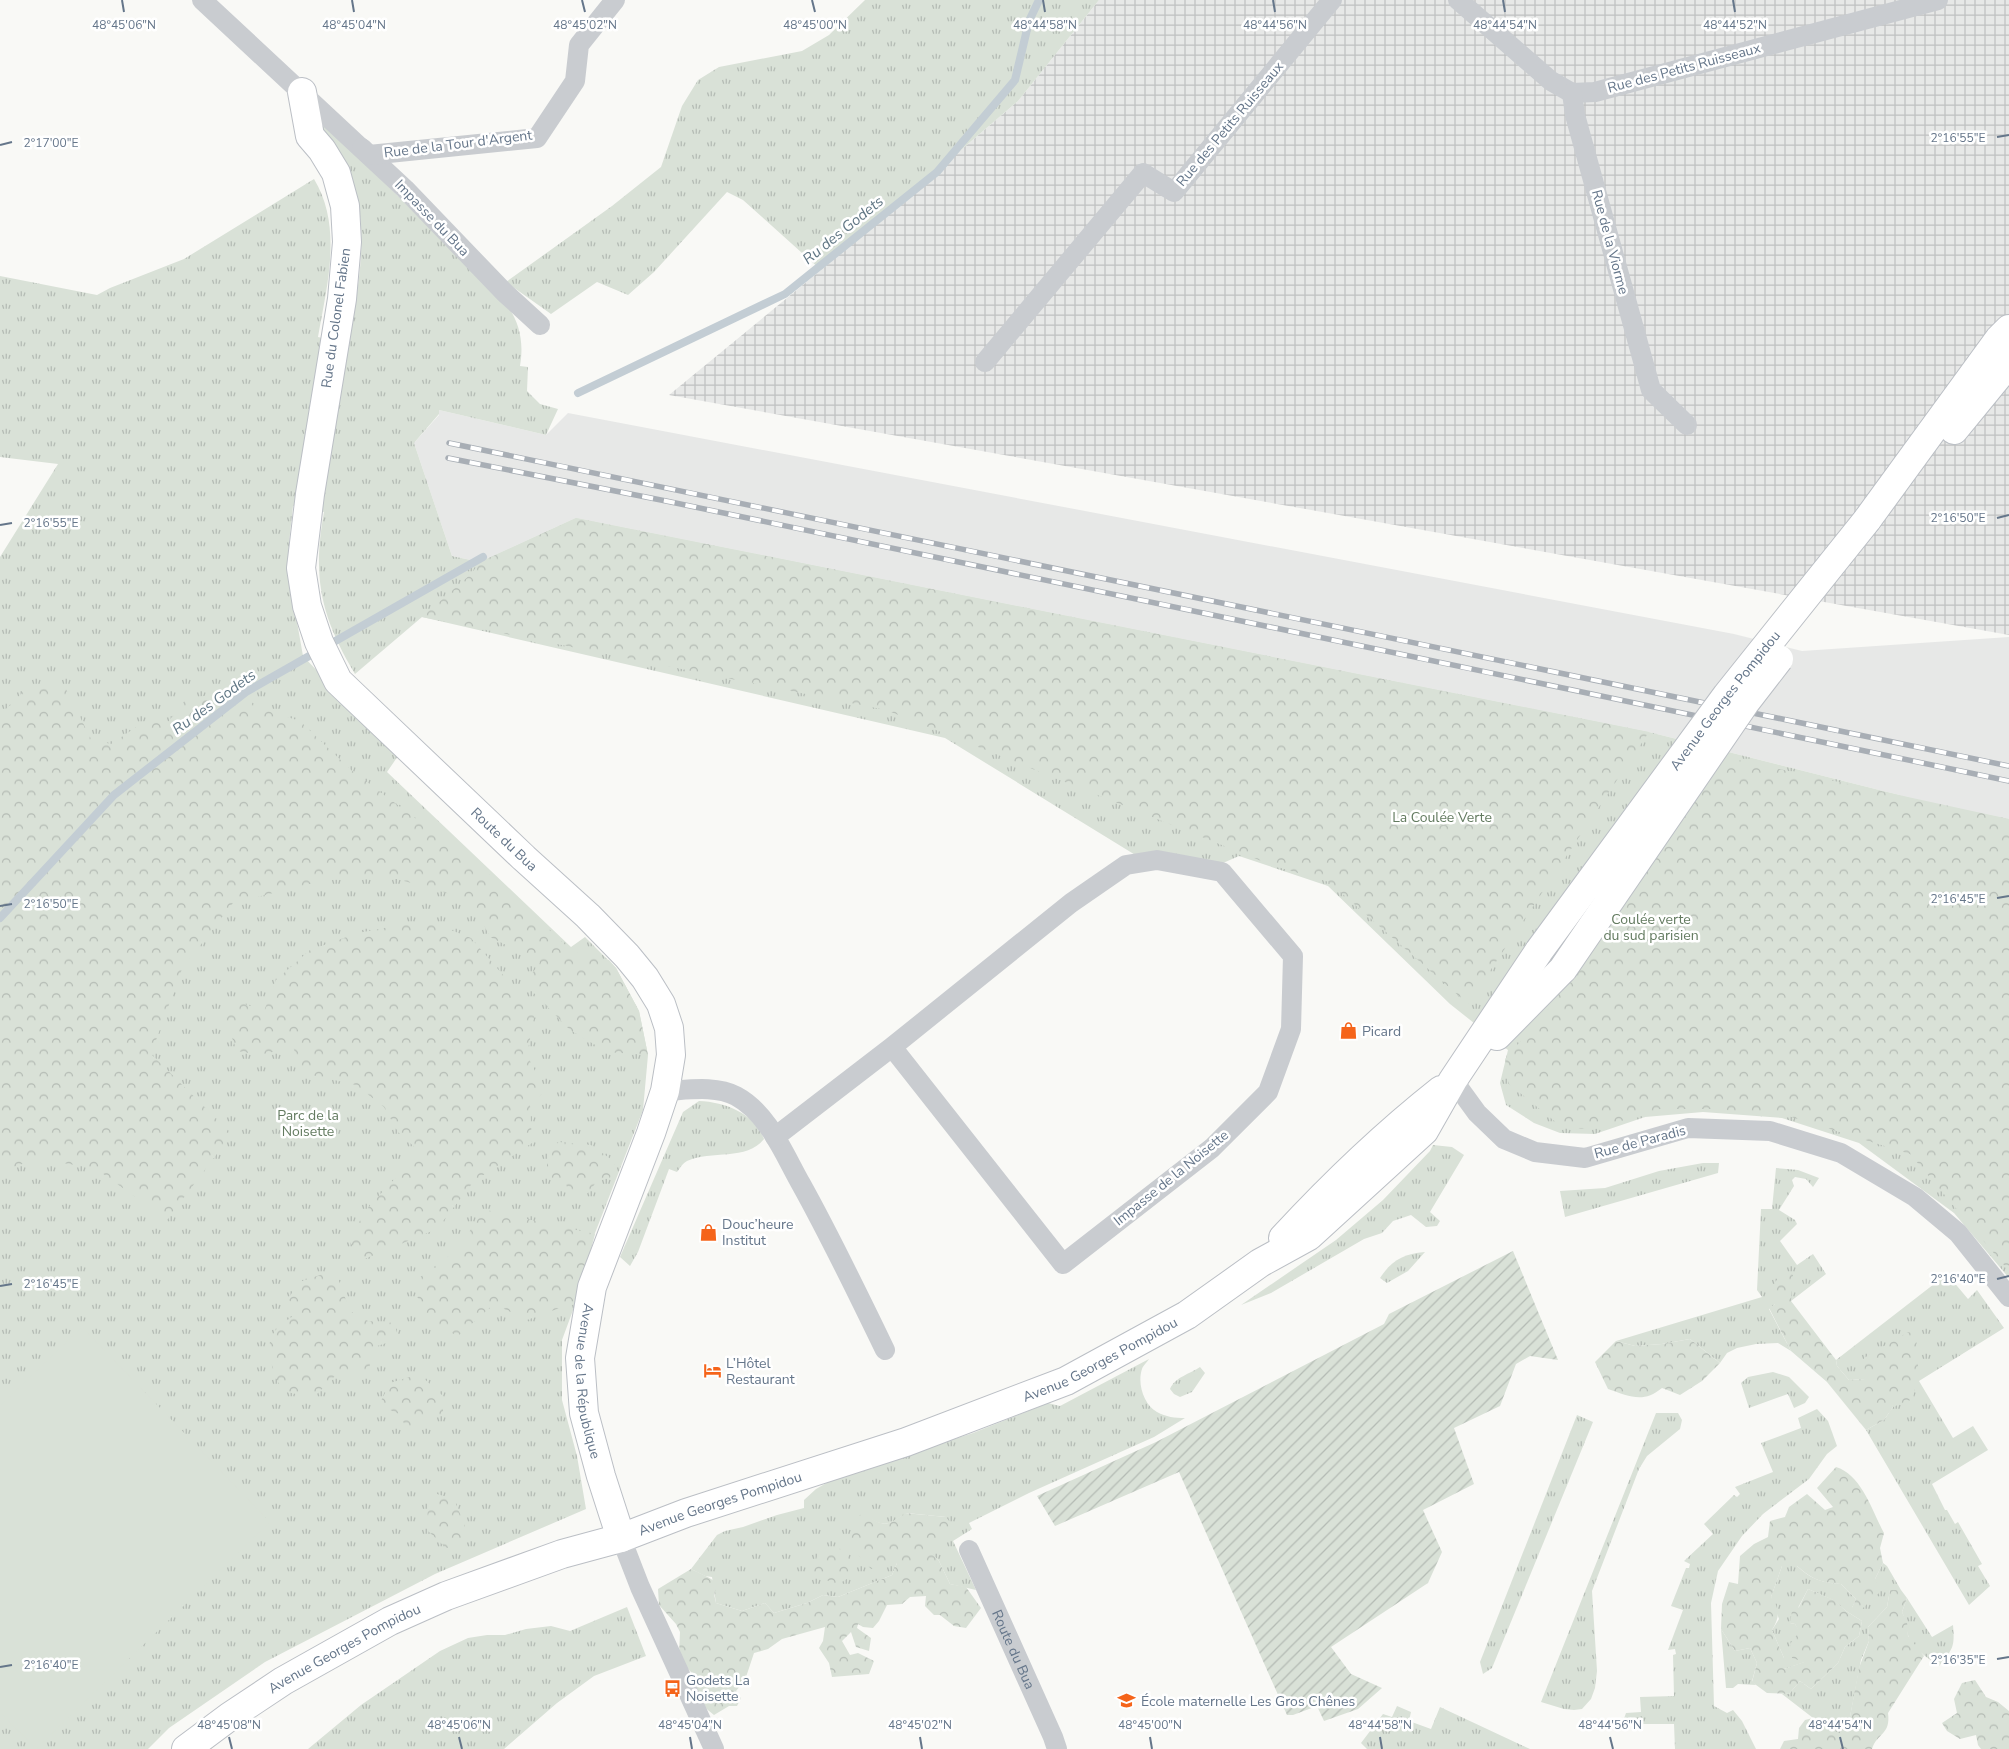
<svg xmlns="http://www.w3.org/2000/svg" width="2009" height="1749" font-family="'Nunito Sans',sans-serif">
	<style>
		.built { fill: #e7e8e7 }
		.industrial { fill: url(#industrial-grid) }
		.grass { fill: url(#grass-tufts) }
		.forest { fill: url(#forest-crowns) }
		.garden { fill: url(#garden-furrows) }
		.pitch { fill: #d9e1d7 }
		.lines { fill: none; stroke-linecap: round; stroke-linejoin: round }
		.stream { stroke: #c3cdd4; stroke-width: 8 }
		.secondary-casing { stroke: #bbbfc5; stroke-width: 30 }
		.street { stroke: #c9ccd0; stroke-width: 20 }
		.secondary { stroke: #fff; stroke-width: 28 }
		.rail-casing { stroke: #a8aeb5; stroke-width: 5.5 }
		.rail { stroke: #fff; stroke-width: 4; stroke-dasharray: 11; stroke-linecap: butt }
		.secondary-bridge-casing { stroke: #bbbfc5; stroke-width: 30; stroke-linecap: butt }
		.secondary-bridge { stroke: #fff; stroke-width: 28 }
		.ticks { fill: none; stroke: #65768a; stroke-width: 2 }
		.labels { text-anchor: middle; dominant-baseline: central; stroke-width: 5; stroke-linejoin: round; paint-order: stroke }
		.street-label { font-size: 14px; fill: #65768a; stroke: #fff }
		.park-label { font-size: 14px; fill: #637b60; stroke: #fff }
		.poi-label { font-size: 14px; fill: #65768a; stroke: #fff; text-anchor: start }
		.water-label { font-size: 15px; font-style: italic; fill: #617785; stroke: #fff }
		.ticks-label { font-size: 12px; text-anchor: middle; fill: #65768a; stroke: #fff; stroke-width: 5; stroke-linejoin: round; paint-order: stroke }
	</style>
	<defs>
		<pattern id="industrial-grid" width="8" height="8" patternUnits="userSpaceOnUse" patternTransform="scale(1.25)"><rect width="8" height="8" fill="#e7e8e7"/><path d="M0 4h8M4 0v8" fill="none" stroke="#bfc1c1"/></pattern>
		<pattern id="grass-tufts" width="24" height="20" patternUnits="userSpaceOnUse" patternTransform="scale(1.25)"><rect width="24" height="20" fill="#d9e1d7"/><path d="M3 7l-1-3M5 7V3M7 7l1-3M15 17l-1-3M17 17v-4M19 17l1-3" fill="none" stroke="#b4bbb4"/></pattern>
		<pattern id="forest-crowns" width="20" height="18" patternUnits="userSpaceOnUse" patternTransform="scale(1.25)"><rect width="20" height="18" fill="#d9e1d7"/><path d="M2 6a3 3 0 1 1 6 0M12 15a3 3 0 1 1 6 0" fill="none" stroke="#b4bbb4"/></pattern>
		<pattern id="garden-furrows" width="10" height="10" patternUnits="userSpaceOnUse" patternTransform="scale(1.25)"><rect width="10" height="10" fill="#d9e1d7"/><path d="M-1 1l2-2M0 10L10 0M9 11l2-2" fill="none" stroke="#b4bbb4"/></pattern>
	</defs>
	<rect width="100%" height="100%" fill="#f9f9f6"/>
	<polygon class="built" points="439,410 546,435 568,413 1734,634 1802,651 2009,637 2009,819 1927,802 1649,732 576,518 480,562 452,556 414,443 439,415"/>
	<polygon class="industrial" points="1099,0 2009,0 2009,635 669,395 821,270 1018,101"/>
	<g class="grass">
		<polygon points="865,0 1099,0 1018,101 821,270 743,200 727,192 654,272 628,295 597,282 551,314 506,282 612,206 661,167 682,106 698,80 719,67 802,51 829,35"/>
		<path d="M324 123 505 302C520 322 524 342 520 366L528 367 527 391 540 404 558 409 546 435 439 410V414L414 443 452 556 480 562 576 518 1649 732 1927 802 2009 819V1278L1954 1213 1859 1143 1782 1118 1703 1112 1645 1117 1595 1134 1560 1133 1534 1123 1506 1105 1500 1083 1508 1050 1450 1004 1328 886 1239 856 1223 863 1137 856 945 738 422 617 355 674C321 617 312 578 324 512L293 506 289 543 293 599 303 656 398 756 387 772 571 947 585 937 616 968 639 1011 648 1055 643 1110 595 1233 576 1302 562 1340V1400L577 1456 586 1509 435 1574 265 1662 169 1728 148 1749H0V557L58 464 0 457V276L97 295 110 288 184 259 314 179C343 227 327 285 318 337L349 344C356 297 367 249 358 203L316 130Z"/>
		<path d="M699 1101C725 1102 754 1113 764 1139 747 1161 711 1150 687 1161 683 1163 680 1168 677 1172L669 1169 638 1252 630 1266 620 1257 683 1112Z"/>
		<polygon points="1433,1145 1452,1147 1464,1155 1430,1212 1440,1221 1437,1226 1426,1227 1411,1215 1393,1221 1382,1233 1364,1239 1271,1293 1241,1305 1336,1240 1383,1200 1430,1151"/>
		<polygon points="1703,1163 1719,1163 1718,1173 1565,1217 1560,1191 1605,1188 1659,1171"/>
		<polygon points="1776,1168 1798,1170 1819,1178 1813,1187 1806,1179 1795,1177 1792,1180 1794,1186 1779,1210 1795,1220 1797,1224 1780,1241 1797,1265 1813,1254 1826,1274 1791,1301 1775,1282 1775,1304 1769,1309 1791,1351 1778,1343 1756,1344 1737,1348 1727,1353 1720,1363 1690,1339 1662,1344 1635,1346 1616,1341 1762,1297 1757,1290 1761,1209 1772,1209"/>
		<path d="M1425 1252 1408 1271 1387 1283 1380 1278C1392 1260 1403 1254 1425 1252Z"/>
		<polygon points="1947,1274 1968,1299 1977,1290 2004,1328 1919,1381 1953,1438 1973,1426 1988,1450 1932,1484 1945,1510 1947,1510 1955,1524 1958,1522 1982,1564 1978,1566 1990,1586 1969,1605 1866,1430 1884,1420 1893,1407 1865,1379 1849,1380 1837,1366 1836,1360"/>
		<path d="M1149 1359C1147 1362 1143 1366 1142 1369 1137 1384 1144 1405 1157 1412 1166 1417 1175 1418 1185 1418L1154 1437 1029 1493 969 1523 972 1529 953 1541 976 1590 950 1584 939 1561 926 1548 946 1517 906 1513C885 1528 885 1526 863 1515L897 1563 892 1575 838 1597 823 1595 807 1603 774 1613 765 1603 742 1611 716 1603 712 1577 705 1576 691 1569 717 1535 725 1531 743 1527 777 1515 804 1508V1500L816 1489 837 1477 973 1433 1048 1403 1060 1406Z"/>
		<path d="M1200 1367 1205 1373 1192 1392 1180 1397 1174 1394 1170 1389C1175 1377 1190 1374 1200 1367Z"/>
		<polygon points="1773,1372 1789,1377 1809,1397 1805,1403 1794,1408 1788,1394 1749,1408 1741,1383 1748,1377"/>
		<polygon points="1817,1409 1828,1421 1837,1446 1827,1454 1809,1479 1763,1514 1742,1536 1718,1571 1711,1603 1714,1706 1727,1713 1733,1710 1742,1721 1756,1749 1675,1749 1674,1724 1622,1724 1626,1713 1641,1712 1640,1697 1674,1696 1673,1655 1676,1654 1675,1649 1668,1650 1683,1610 1671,1606 1686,1568 1689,1568 1690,1564 1684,1561 1713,1534 1704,1524 1734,1495 1737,1497 1740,1494 1735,1487 1773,1472 1761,1443 1801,1428 1798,1418"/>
		<polygon points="1656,1413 1678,1413 1682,1420 1680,1429 1647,1456 1639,1469 1592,1591 1597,1671 1595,1688 1591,1699 1582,1709 1574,1710 1564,1709 1541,1702"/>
		<polygon points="1577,1415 1593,1422 1492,1668 1483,1674 1480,1662"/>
		<path d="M1883 1563 1887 1566 1901 1590H1890L1887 1607 1868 1627 1869 1641 1861 1660 1849 1722 1842 1735 1826 1728 1782 1694H1789L1800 1681 1811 1689 1838 1663 1845 1647 1859 1636 1862 1621 1846 1611 1833 1600 1808 1589 1790 1623 1795 1624 1800 1632 1805 1662 1784 1669V1658L1772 1630 1779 1619 1771 1597 1782 1566H1797C1811 1579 1822 1583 1841 1584L1856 1599 1852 1608 1875 1579Z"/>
		<path d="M1907 1598 1932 1637 1953 1625C1955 1647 1953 1649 1939 1666 1930 1660 1910 1646 1908 1635 1905 1624 1907 1623 1902 1612Z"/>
		<polygon points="627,1607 646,1656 594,1676 557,1703 504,1749 308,1749 361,1705 440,1651 468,1638 487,1635 505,1635 526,1629 551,1626 570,1631"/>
		<polygon points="1721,1629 1735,1651 1750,1648 1757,1663 1752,1681 1756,1685 1738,1684 1733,1688 1726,1688"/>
		<polygon points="1397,1706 1411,1712 1409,1721 1431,1729 1440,1707 1530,1749 1367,1749 1361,1743 1383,1714 1392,1717"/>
	</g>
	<g class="forest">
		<polygon points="576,518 1649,732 1468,1004 1329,882 1274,866 886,710 422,617 471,574 480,562"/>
		<polygon points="64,685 91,739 111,744 154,715 168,722 186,699 235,691 262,709 300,721 351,770 487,872 573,952 609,960 616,968 639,1011 648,1055 607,1052 570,1030 525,984 540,962 490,937 471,900 397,879 326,880 233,903 182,969 151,1054 232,1134 167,1220 95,1168 36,1159 0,1172 0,715 23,692"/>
		<polygon points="1724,757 2009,819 2009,1271 1910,1154 1785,1115 1712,1109 1660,1109 1595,1129 1563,1128 1509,1084 1505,1059 1546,1012 1666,831"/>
		<polygon points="426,920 471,938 535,1012 527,1055 545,1091 530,1105 532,1143 474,1181 437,1229 362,1260 348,1239 371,1204 420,1152 398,1132 384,1107 356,1085 303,1073 293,1047 260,1055 237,1051 225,1019 242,1003 264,1011 276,980 310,950 358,933"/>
		<polygon points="559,1142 591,1145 615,1162 610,1178 598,1180 586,1195 568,1191 565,1180 547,1177 547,1151"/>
		<polygon points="482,1209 595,1234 576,1302 527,1320 494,1304 458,1336 426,1319 412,1283 461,1247"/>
		<path d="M335 1270 350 1311 368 1321 394 1323 399 1339 374 1347 368 1373 339 1372 313 1398 283 1391C274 1375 262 1347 275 1331 281 1323 293 1317 300 1311L288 1299 299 1282Z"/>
		<polygon points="1786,1270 1793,1275 1791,1301 1836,1360 1837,1366 1849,1380 1865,1379 1864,1358 1908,1332 1916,1334 1918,1366 1913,1399 1893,1407 1884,1420 1866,1430 1827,1382 1791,1351 1769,1308 1775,1304 1775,1282"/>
		<path d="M1690 1339 1720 1363 1702 1381 1680 1395 1662 1388C1643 1404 1629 1396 1608 1389L1595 1362 1616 1341 1635 1346 1662 1344Z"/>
		<polygon points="419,1374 443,1396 443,1416 426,1413 422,1427 407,1429 399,1414 379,1405 390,1383"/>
		<path d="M1836 1467C1862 1475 1872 1511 1884 1533L1880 1548 1883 1563 1875 1579 1880 1592 1863 1608H1852L1856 1599 1841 1584C1821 1583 1812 1579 1797 1566H1782L1771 1597C1780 1609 1780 1617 1772 1630L1784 1658V1669L1804 1662 1792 1658 1790 1644 1799 1632 1795 1624 1790 1623 1792 1611 1799 1607 1808 1589 1834 1600 1846 1611 1862 1621 1859 1636 1845 1647 1838 1663 1811 1689 1800 1681 1789 1694 1767 1693 1752 1682 1757 1663 1750 1648 1735 1651 1721 1629 1722 1604 1729 1582 1738 1584 1740 1556 1754 1544 1768 1537 1770 1521 1785 1517 1789 1507 1807 1494 1825 1510 1833 1507 1817 1488Z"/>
		<polygon points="437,1494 454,1499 465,1526 466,1545 446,1548 429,1532 427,1507"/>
		<path d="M905 1513 946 1517 953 1526 949 1537 927 1548 939 1561 950 1584 966 1587 981 1608 966 1628 954 1626 940 1615H934L925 1606 926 1596 910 1597 902 1604 887 1605 879 1621 873 1628 863 1627 858 1624 857 1628 871 1638 869 1651 856 1647 851 1632 842 1641 850 1655 858 1653 874 1661 869 1674 832 1677 829 1663 819 1648 823 1641 825 1627 782 1639 768 1649 754 1653 745 1680 736 1691 741 1698 737 1706H729L714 1715 703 1706 691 1672 683 1664 679 1654 680 1632 676 1624 659 1605 658 1589 691 1569C701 1574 711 1577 718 1585L714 1594 716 1603 742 1611 765 1603 774 1613 807 1603 823 1595 838 1597 892 1575 897 1563 871 1569 849 1545 854 1517 863 1514C885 1526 885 1528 905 1513Z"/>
		<polygon points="830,1547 846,1550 852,1570 850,1577 837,1585 820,1577 813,1571 818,1553"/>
		<path d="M1890 1590H1901L1907 1598 1902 1612 1907 1622 1908 1636 1924 1656 1888 1713C1891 1735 1877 1733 1872 1749H1780L1784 1741 1798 1739 1799 1728 1805 1720 1813 1718 1811 1708 1823 1710 1827 1728 1842 1734 1849 1722 1859 1668 1869 1641 1868 1627 1887 1607Z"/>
		<polygon points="1975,1680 1986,1697 1998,1702 2009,1711 2009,1749 1981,1749 1978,1745 1976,1735 1960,1739 1947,1731 1942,1723 1957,1713 1954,1699 1962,1683"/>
	</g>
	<polygon class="garden" points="1513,1251 1558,1360 1530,1356 1516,1364 1500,1406 1454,1428 1474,1484 1423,1510 1442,1552 1428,1583 1331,1647 1351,1674 1382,1688 1358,1709 1324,1721 1317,1706 1293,1715 1287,1715 1179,1472 1055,1526 1037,1496 1156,1442 1384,1324 1389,1314"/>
	<polygon class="pitch" points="82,1327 270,1522 36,1749 0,1712 0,1406"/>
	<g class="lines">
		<g class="stream">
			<polyline points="578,393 785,294 937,172 1015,80 1029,21 1039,0"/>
			<polyline points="0,918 114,795 246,692 483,557"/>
		</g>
		<defs>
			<g id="secondary">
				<path id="s2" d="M302 92 310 136 322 150 336 173 345 206 347 242 342 299 310 494 301 568 307 606 319 642 338 681 524 858 588 916 627 956 645 978 661 1004 669 1028 671 1055 665 1091 651 1133 592 1287 580 1358 584 1413 601 1476 621 1538"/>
				<polyline points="1954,430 2009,363"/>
				<polyline points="1867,520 1999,339 2009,329"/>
				<polyline points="1497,1036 1563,969"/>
				<path d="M1283 1238C1332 1185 1384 1135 1441 1090"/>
				<path id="s3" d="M186 1749 229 1717 283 1681 390 1621 446 1596 562 1554 621 1538 686 1513 906 1442 1066 1381 1187 1315 1260 1263 1309 1236 1424 1131 1453 1080 1539 951"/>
			</g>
		</defs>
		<use href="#secondary" class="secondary-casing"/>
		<g class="street">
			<polyline points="202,0 405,189 505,293 540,325"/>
			<polyline points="1458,0 1551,81 1572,93 1595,92 1938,0"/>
			<polyline points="1572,93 1575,115 1651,390 1687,425"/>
			<polyline points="362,148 369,155 537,138 575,81 579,45 615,0"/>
			<polyline points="985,362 1143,173 1174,192 1332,0"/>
			<polyline points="1453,1080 1477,1113 1504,1139 1535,1152 1585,1158 1688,1128 1770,1131 1841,1153 1915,1197 1958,1233 2009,1297"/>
			<path d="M665 1091C687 1090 716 1085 736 1096 768 1113 784 1154 801 1184 831 1238 858 1294 885 1350"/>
			<polyline points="775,1137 892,1047 1071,903 1126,865 1157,860 1222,872 1293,956 1291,1029 1268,1092 1212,1148 1063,1264 892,1047"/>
			<polyline points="621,1538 640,1587 714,1749"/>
			<path id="s1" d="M969 1550 1053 1737 1057 1749"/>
		</g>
		<use href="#secondary" class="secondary"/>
		<defs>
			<g id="rail">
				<polyline points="449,443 2009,766"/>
				<polyline points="448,458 666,501 2009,781"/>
			</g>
		</defs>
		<use href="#rail" class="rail-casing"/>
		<use href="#rail" class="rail"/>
		<defs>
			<g id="secondary-bridge">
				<path id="s4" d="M1539 951 1727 695 1867 520"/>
				<polyline points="1563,969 1745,703 1779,659"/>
			</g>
		</defs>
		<use href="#secondary-bridge" class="secondary-bridge-casing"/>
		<use href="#secondary-bridge" class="secondary-bridge"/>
	</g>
	<path class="ticks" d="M122 0 124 12M352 0 354 12M582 0 585 12M812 0 815 12M1043 0 1045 12M1273 0 1275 12M1503 0 1505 12M1733 0 1735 12M1997 137 2009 135M0 145 12 142M1997 518 2009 515M0 525 12 523M1997 898 2009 896M0 906 12 904M1997 1279 2009 1276M0 1286 12 1284M1997 1659 2009 1657M0 1667 12 1665M229 1737 232 1749M459 1737 462 1749M690 1737 692 1749M920 1737 922 1749M1150 1737 1152 1749M1380 1737 1382 1749M1610 1737 1613 1749M1840 1737 1843 1749"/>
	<defs>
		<symbol id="shop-bare" viewBox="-9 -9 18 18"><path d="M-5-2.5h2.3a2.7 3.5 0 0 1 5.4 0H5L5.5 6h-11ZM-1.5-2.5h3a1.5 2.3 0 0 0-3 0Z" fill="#f5641a" stroke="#fff" stroke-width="2.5" paint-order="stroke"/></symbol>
		<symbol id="hotel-bare" viewBox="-9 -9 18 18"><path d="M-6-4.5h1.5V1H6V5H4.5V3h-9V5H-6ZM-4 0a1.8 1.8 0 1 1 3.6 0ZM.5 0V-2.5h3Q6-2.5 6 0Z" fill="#f5641a" stroke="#fff" stroke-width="2.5" paint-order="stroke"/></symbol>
		<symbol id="bus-bare" viewBox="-9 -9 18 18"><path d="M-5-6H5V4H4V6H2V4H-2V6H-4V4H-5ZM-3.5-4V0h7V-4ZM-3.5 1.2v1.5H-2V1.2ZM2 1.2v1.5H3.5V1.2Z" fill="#f5641a" stroke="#fff" stroke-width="2.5" paint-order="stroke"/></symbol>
		<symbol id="school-bare" viewBox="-9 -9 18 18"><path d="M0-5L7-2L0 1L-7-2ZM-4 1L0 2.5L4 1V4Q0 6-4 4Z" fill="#f5641a" stroke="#fff" stroke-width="2.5" paint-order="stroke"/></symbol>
	</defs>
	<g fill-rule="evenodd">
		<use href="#shop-bare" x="1336" y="1018" width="25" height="25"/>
		<use href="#shop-bare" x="696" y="1220" width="25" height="25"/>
		<use href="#hotel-bare" x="700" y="1358" width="25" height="25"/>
		<use href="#bus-bare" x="660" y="1676" width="25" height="25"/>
		<use href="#school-bare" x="1114" y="1688" width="25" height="25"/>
	</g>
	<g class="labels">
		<g class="street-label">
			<text transform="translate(1684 68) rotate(-15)">Rue des Petits Ruisseaux</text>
			<text transform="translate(1230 124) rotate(-50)">Rue des Petits Ruisseaux</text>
			<text transform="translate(458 144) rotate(-7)">Rue de la Tour d'Argent</text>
			<text transform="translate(432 218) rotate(46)">Impasse du Bua</text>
			<text transform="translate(1610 242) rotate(75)">Rue de la Viorme</text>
			<text transform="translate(336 318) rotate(-82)">Rue du Colonel Fabien</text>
			<text stroke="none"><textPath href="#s4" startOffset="312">Avenue Georges Pompidou</textPath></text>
			<text stroke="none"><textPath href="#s2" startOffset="839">Route du Bua</textPath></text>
			<text transform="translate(1640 1142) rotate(-15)">Rue de Paradis</text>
			<text transform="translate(1171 1178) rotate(-39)">Impasse de la Noisette</text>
			<text stroke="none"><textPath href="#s3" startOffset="999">Avenue Georges Pompidou</textPath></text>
			<text stroke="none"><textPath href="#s2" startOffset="1461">Avenue de la République</textPath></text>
			<text stroke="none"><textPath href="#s3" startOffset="592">Avenue Georges Pompidou</textPath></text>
			<text stroke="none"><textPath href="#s3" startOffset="188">Avenue Georges Pompidou</textPath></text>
			<text stroke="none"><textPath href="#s1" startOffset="109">Route du Bua</textPath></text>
		</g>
		<g class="park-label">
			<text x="1442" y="817">La Coulée Verte</text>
			<text x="1651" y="919">Coulée verte<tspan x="1651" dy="16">du sud parisien</tspan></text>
			<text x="308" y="1115">Parc de la<tspan x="308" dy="16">Noisette</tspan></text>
		</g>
		<g class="poi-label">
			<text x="1362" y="1031">Picard</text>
			<text x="722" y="1224">Douc’heure<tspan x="722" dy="16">Institut</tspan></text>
			<text x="726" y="1363">L’Hôtel<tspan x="726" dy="16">Restaurant</tspan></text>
			<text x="686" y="1680">Godets La<tspan x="686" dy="16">Noisette</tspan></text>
			<text x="1141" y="1701">École maternelle Les Gros Chênes</text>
		</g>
		<g class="water-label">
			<text transform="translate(843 230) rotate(-39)">Ru des Godets</text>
			<text transform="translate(214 702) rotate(-36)">Ru des Godets</text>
		</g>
	</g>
	<g class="ticks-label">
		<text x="124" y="29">48°45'06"N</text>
		<text x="354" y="29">48°45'04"N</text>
		<text x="585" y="29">48°45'02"N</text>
		<text x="815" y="29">48°45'00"N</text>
		<text x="1045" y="29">48°44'58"N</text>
		<text x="1275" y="29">48°44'56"N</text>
		<text x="1505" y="29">48°44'54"N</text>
		<text x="1735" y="29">48°44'52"N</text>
		<text x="1958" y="142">2°16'55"E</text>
		<text x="51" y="147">2°17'00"E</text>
		<text x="1958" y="522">2°16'50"E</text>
		<text x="51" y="527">2°16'55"E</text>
		<text x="1958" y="903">2°16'45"E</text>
		<text x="51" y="908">2°16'50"E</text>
		<text x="1958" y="1283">2°16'40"E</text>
		<text x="51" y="1288">2°16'45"E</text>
		<text x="1958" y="1664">2°16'35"E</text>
		<text x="51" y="1669">2°16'40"E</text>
		<text x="229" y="1729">48°45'08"N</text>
		<text x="459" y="1729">48°45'06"N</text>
		<text x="690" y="1729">48°45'04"N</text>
		<text x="920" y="1729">48°45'02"N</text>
		<text x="1150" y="1729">48°45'00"N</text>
		<text x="1380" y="1729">48°44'58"N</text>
		<text x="1610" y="1729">48°44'56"N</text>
		<text x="1840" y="1729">48°44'54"N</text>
	</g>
</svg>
